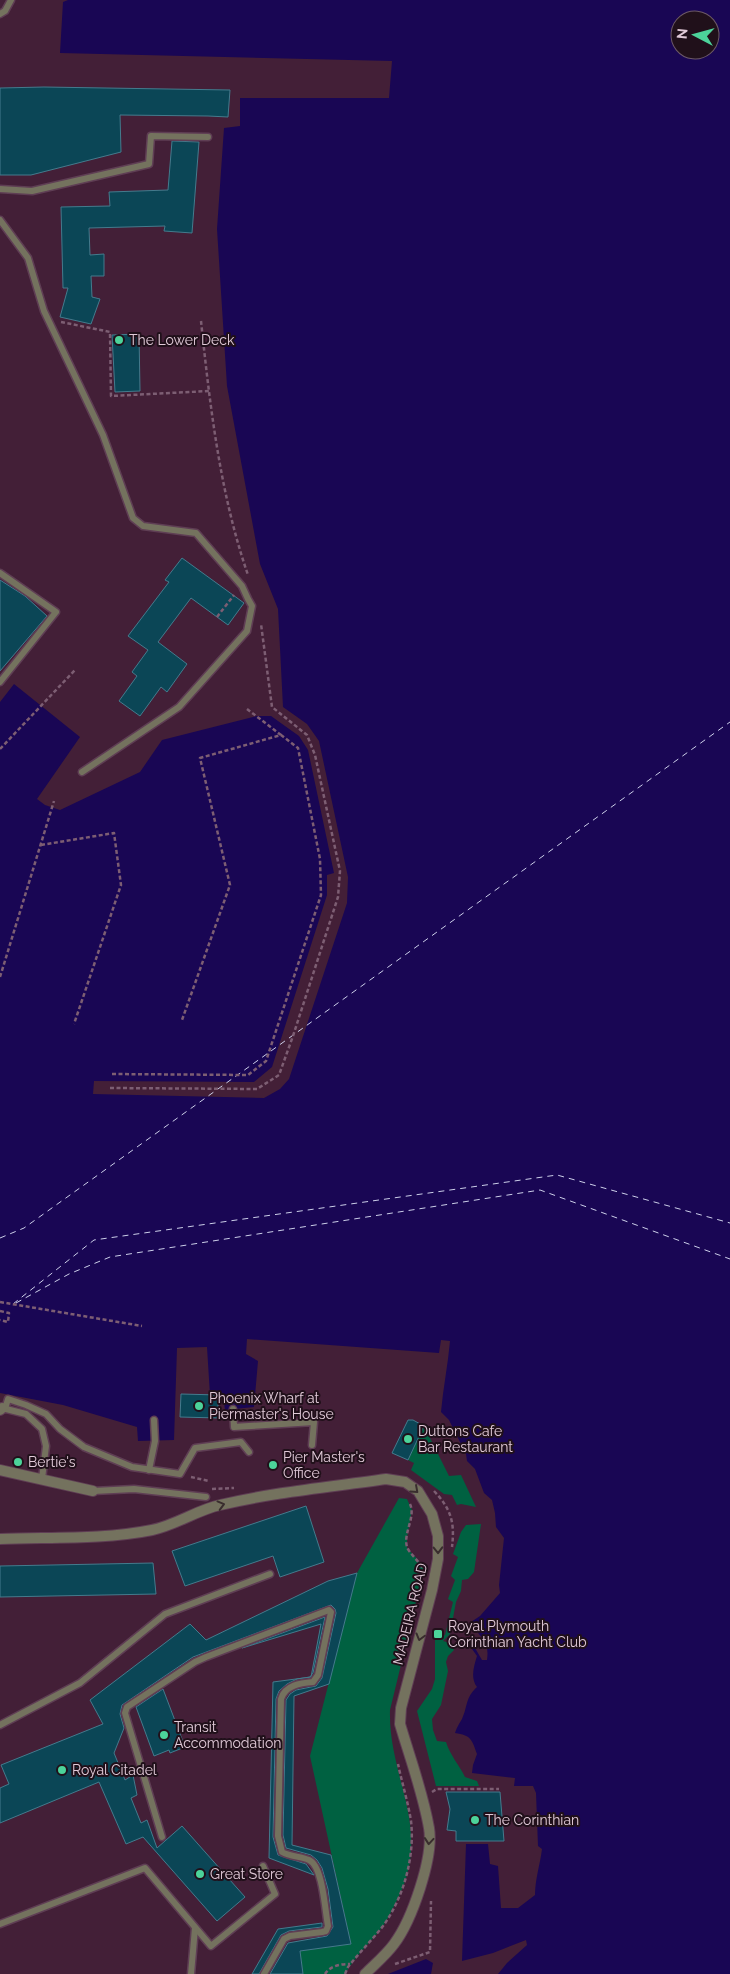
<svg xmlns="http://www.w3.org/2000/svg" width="730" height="1974" font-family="Raleway,sans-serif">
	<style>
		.green { fill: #006141 }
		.water { fill: #190654; fill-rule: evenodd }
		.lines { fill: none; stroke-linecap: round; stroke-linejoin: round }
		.ferry { stroke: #cdd0ea; stroke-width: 1; stroke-dasharray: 6 5; stroke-linecap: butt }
		.building { fill: #0b4656; stroke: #447b8d }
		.lane-casing { stroke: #5f3e54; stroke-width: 9 }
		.street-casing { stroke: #5f3e54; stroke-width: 12 }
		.path { stroke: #7d5e73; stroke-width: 2.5; stroke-dasharray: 4 2.5; stroke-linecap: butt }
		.lane { stroke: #74725e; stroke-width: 6 }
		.street { stroke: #74725e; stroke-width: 10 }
		.oneway { stroke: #392d2e }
		.poi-dot { fill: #4cd39a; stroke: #20101a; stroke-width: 2 }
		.labels { text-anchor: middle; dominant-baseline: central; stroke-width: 4; stroke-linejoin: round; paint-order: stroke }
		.poi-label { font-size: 14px; fill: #e1cad8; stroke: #20101a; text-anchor: start }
		.street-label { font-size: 14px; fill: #e1cad8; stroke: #20101a }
	</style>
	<rect width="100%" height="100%" fill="#431f37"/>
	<g class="green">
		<polygon points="424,1426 449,1476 461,1475 476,1507 461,1504 457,1505 452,1495 444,1494 411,1470 414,1463 408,1460"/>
		<path d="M399 1498 407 1499 412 1510 407 1537V1548L418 1560 424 1570 390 1710C388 1777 432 1827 399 1896 394 1906 389 1917 383 1926 371 1942 355 1956 345 1974H303L300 1951 351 1944 310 1756 357 1573Z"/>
		<path d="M481 1524 474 1572 468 1579 462 1580 461 1591 456 1602 450 1634 443 1641 450 1643 454 1650 448 1656 446 1662 448 1671 441 1705 432 1719 433 1730 437 1741 446 1742C450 1755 459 1765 465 1777L477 1781 479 1786H436L417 1711 432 1689 435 1679V1640L445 1635 453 1602 448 1599 455 1580 451 1576 458 1557 453 1554 461 1532 466 1525Z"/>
	</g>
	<g class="water">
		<path d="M68 0H730V1974H498L507 1963 527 1945 526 1940 493 1953 462 1961 466 1844H488L490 1864 498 1866 501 1908H518L535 1895C535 1879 540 1865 542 1849L538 1846 536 1793 533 1786H514L515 1778 472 1773 473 1765 477 1754C472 1740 471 1735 455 1733 457 1727 459 1724 462 1719 468 1706 465 1698 477 1687 470 1678 474 1666 477 1656L467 1642 475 1648 482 1660H487C490 1638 479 1639 471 1622L480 1616 500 1593 499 1585 504 1538 496 1527 495 1513 492 1500 484 1493 475 1469 467 1461 466 1454 449 1420 441 1412C443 1388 448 1365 450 1341L441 1340 439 1353 247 1339 246 1354 258 1361 254 1407 225 1410 223 1395H210L207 1347 177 1348 174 1440 138 1441 137 1427 63 1405 0 1393V702L14 684 80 737 37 799 45 805 60 810 140 772 162 740 257 716H271L299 736 308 750 334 873 327 875V895L272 1067 254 1082 94 1081 93 1094 264 1098 280 1089 289 1079 347 903 348 877 319 741 307 724 283 707 278 609 260 564 227 386 217 229 224 128 240 126V98H389L392 61 60 53 63 2ZM680 20H710V50H680Z"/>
		<polygon points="426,1959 433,1963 431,1974 388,1974"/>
	</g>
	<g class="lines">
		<g class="ferry">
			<polyline points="0,1238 24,1228 730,722"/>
			<polyline points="16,1303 69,1274 110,1257 540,1190 730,1259"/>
			<polyline points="13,1304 94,1240 557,1175 730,1223"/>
		</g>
	</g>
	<g class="building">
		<polygon points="44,87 230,90 228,117 208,116 120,115 121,152 31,175 0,175 0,88"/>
		<polygon points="172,141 199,142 192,233 164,231 165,226 89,228 90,255 104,254 104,276 91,276 92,297 100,299 91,324 60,317 68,288 63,288 61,207 110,206 109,192 168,190"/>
		<polygon points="139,334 140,391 115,392 112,335"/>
		<polygon points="182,558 244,603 228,625 191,598 158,642 187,664 167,692 161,687 140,716 119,701 137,676 132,672 148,650 128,636 169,582 165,580"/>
		<polygon points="0,580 25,596 47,616 0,671"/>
		<polygon points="181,1394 218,1395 218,1418 180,1417"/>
		<polygon points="408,1420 413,1420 422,1425 422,1430 408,1460 392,1453"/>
		<polygon points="306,1506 324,1562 280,1577 273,1556 185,1586 172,1551"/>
		<polygon points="153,1563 156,1594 0,1597 0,1566"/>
		<polygon points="357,1573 329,1684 294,1696 292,1845 331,1855 351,1944 300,1951 303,1974 270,1974 288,1943 327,1936 333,1927 328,1889 322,1868 317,1860 311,1855 286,1848 283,1835 286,1700 290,1694 296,1690 316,1686 322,1678 336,1613 335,1609 331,1605 193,1657 122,1705 120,1714 124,1728 114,1753 125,1780 133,1775 137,1795 131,1798 141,1823 147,1820 157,1848 182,1826 245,1897 217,1921 143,1837 126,1844 99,1782 0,1823 0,1788 9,1784 1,1765 103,1724 90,1700 190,1624 206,1640 328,1581"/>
		<polygon points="325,1617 313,1673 310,1677 297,1679 287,1684 279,1691 276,1699 273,1837 278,1855 306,1864 314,1875 269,1858 273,1682 311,1677 321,1624 242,1648"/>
		<polygon points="163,1689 185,1747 170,1753 169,1750 154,1756 136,1707"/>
		<polygon points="446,1792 500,1792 504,1841 456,1841 456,1831 447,1830 450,1809"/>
		<polygon points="322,1923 322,1927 289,1931 281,1935 259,1974 252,1974 278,1929"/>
	</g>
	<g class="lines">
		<defs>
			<g id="lane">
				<polyline points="0,14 5,11 11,0"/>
				<polyline points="0,189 32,191 149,164 151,136 208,137"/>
				<polyline points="0,220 28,258 44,311 103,435 133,518 143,526 196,533 242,586 248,599 252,606 247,631 179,707 82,772"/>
				<polyline points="0,573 56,612 0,682"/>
				<polyline points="2,1408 26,1414 42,1429 46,1446 42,1479"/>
				<polyline points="5,1409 8,1399 26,1405 46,1414 60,1429 84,1447 132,1467 180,1474 195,1448 241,1442 249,1452"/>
				<polyline points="233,1409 234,1427 314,1422 312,1445"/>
				<polyline points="149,1470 155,1441 154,1420"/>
				<polyline points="93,1491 134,1489 206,1497"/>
				<polyline points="0,1725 80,1683 165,1614 270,1574"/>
				<path d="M162 1837 125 1713 127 1707 195 1662 206 1657 329 1610 331 1612 318 1675 313 1682C301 1683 285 1685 281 1699L278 1836 282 1852C291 1857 300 1856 309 1860 323 1866 325 1911 328 1926L326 1931 322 1932 290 1936 284 1939 264 1974"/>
				<polyline points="0,1924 145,1868 211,1946 275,1894 263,1866"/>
				<polyline points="191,1974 195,1928"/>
			</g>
			<g id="street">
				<polyline points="0,1410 2,1408"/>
				<polyline points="0,1470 93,1491"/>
				<path d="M0 1539C50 1537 103 1540 152 1530 176 1525 197 1510 220 1505 275 1492 331 1487 386 1479L405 1482 418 1491 432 1514 438 1536V1559L432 1590 401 1708 400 1724C410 1758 423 1793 429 1828 434 1857 412 1920 394 1944 386 1955 375 1964 365 1974"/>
			</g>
		</defs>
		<use href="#lane" class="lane-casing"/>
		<use href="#street" class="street-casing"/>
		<g class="path">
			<path d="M201 321C210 406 220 494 248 575"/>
			<polyline points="61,322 110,332 111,396 209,391"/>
			<polyline points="217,617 234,595"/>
			<polyline points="247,709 281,735"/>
			<polyline points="0,749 75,670"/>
			<polyline points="41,845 114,833 121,885 74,1024"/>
			<polyline points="0,977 54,801"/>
			<polyline points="112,1074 248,1075 266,1061 321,895 320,859 298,748 281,735 200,758 230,885 182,1020"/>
			<polyline points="110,1088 257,1089 279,1075 293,1036 338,897 340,871 315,755 307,735 272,707 261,624"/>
			<polyline points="0,1302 142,1326"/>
			<polyline points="0,1311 9,1313 8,1322 0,1320"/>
			<polyline points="191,1477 209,1481"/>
			<polyline points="212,1489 234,1488"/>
			<path d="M434 1491C451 1509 455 1522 452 1547"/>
			<path d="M410 1504C416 1517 403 1533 407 1547 409 1553 420 1562 423 1569"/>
			<polyline points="432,1792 437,1789 499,1789"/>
			<polyline points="395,1964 430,1952 431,1901"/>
			<path d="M325 1974C330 1966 340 1964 350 1964"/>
			<path d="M345 1974 348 1967C359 1953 372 1940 383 1926 404 1897 415 1856 411 1821 408 1802 402 1783 398 1764"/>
		</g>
		<use href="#lane" class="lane"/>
		<use href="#street" class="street"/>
	</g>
	<defs><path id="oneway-chevron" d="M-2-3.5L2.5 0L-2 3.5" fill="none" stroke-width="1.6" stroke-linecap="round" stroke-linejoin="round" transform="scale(1.25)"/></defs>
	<g class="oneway">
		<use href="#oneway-chevron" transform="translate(415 1490) rotate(42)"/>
		<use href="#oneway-chevron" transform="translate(221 1505) rotate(-15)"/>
		<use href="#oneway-chevron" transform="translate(438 1550) rotate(89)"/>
		<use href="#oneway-chevron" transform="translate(420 1637) rotate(105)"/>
		<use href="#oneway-chevron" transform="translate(429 1841) rotate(95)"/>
	</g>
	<g class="poi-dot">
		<circle cx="119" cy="340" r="5"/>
		<circle cx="199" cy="1406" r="5"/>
		<circle cx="408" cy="1439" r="5"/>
		<circle cx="18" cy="1462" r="5"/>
		<circle cx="273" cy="1465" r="5"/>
		<rect x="433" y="1629" width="10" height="10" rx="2.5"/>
		<circle cx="164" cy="1735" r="5"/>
		<circle cx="62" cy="1770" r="5"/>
		<circle cx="475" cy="1820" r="5"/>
		<circle cx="200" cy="1874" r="5"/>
	</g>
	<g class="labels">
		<g class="poi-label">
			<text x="129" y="340">The Lower Deck</text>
			<text x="209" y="1398">Phoenix Wharf at<tspan x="209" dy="16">Piermaster's House</tspan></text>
			<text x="418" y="1431">Duttons Cafe<tspan x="418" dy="16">Bar Restaurant</tspan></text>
			<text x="283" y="1457">Pier Master's<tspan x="283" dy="16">Office</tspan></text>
			<text x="28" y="1462">Bertie's</text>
			<text x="448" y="1626">Royal Plymouth<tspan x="448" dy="16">Corinthian Yacht Club</tspan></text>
			<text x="174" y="1727">Transit<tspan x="174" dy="16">Accommodation</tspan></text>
			<text x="72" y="1770">Royal Citadel</text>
			<text x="485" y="1820">The Corinthian</text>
			<text x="210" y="1874">Great Store</text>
		</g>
		<g class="street-label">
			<text transform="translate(410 1614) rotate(-76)">MADEIRA ROAD</text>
		</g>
	</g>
	<g transform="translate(695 35) rotate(276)"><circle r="24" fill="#20101a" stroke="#6d5a66"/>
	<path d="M0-4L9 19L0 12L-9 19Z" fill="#4cd39a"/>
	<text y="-8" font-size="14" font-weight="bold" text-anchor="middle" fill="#e1cad8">N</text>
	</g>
</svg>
